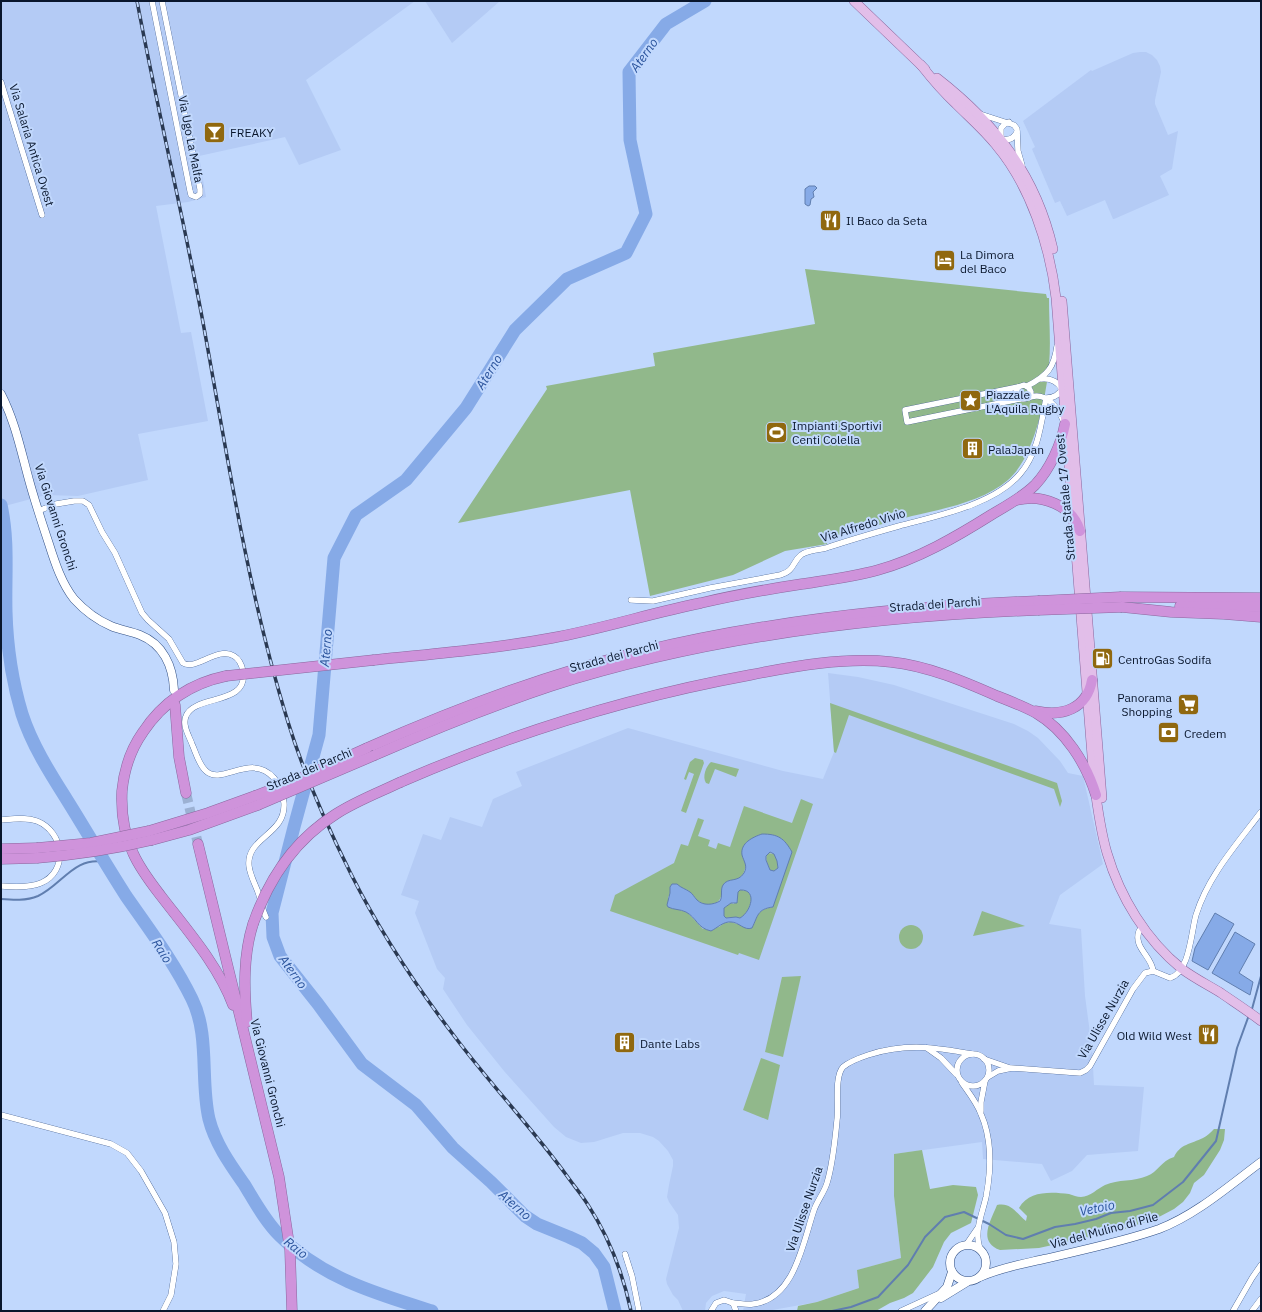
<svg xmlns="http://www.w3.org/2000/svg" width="1262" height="1312" font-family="'IBM Plex Sans',sans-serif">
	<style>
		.built { fill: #b4cbf5 }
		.green { fill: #91b88b; fill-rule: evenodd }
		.water { fill: #86aae7; stroke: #607eaf; fill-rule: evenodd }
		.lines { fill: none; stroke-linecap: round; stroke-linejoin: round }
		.stream { stroke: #607eaf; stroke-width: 2 }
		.river { stroke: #86aae7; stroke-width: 13 }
		.highway-tunnel { stroke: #9cb1d3; stroke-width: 10; stroke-dasharray: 10 5; stroke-linecap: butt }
		.street-casing { stroke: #314f84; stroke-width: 6 }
		.secondary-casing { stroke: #314f84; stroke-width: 9 }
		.primary-casing { stroke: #8a679e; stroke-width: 10 }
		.highway-casing { stroke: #8a679e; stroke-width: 11 }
		.street { stroke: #fff; stroke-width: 5.5 }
		.secondary { stroke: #fff; stroke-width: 8 }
		.primary { stroke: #e2bee9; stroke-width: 9 }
		.highway { stroke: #cf93db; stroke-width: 10 }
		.rail-casing { stroke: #2a3952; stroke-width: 3.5 }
		.rail { stroke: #c1d8fd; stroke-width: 2; stroke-dasharray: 6; stroke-linecap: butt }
		.highway-bridge-casing { stroke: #8a679e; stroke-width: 11; stroke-linecap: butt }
		.highway-bridge { stroke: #cf93db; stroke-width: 10 }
		.labels { text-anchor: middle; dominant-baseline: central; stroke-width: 4; stroke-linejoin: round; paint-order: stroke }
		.poi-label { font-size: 12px; fill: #09162c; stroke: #c1d8fd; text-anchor: start }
		.street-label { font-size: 12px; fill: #09162c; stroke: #c1d8fd }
		.water-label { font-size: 13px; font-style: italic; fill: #2a539c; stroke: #c1d8fd }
	</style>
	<rect width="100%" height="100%" fill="#c1d8fd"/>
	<g class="built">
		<polygon points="1,1 415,1 306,80 341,150 299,165 285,137 199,156 206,197 188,202 156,206 181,333 191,332 208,421 138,434 148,480 78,496 46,495 1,507"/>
		<polygon points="425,1 500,1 452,43"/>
		<polygon points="1140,52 1146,52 1152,55 1157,60 1160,66 1161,72 1155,100 1155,104 1168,135 1178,131 1172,169 1160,176 1169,195 1114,219 1113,219 1105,200 1067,216 1060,201 1055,203 1032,149 1035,147 1023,121 1091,70 1092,71 1133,53"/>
		<polygon points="828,673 858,677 894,685 1014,724 1028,731 1038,738 1060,761 1068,773 1083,776 1103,864 1060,895 1049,924 1081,929 1085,996 1092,1048 1094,1085 1144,1087 1138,1151 1087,1155 1072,1171 1051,1181 1042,1164 983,1159 982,1142 894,1154 894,1196 901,1258 858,1270 859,1288 817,1302 767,1311 743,1311 746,1294 724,1291 712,1296 706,1303 705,1311 683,1311 678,1300 673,1295 667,1284 666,1279 679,1228 678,1215 669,1202 667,1197 669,1185 673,1166 673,1160 668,1151 659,1141 653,1137 640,1133 623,1133 594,1142 581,1143 566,1137 554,1127 504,1071 467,1025 443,989 445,978 437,969 415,913 419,901 401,895 423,834 441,840 450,817 482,827 493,799 522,786 516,772 628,728 783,771 823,779 834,752"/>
	</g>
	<g class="green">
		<path d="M805 269 1046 294 1047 298H1049C1049 320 1051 343 1049 365 1046 398 1034 458 1008 480 984 501 943 509 912 516 884 524 855 531 827 538V544L785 551 733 575 650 596 630 490 458 523 547 389 546 386 655 366 653 353 815 324Z"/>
		<polygon points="830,703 1057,783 1062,801 1060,807 1054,789 849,715 836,753 834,752"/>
		<polygon points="695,758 703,760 704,763 686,813 681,811 694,774 689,772 686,780 684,779 690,762"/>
		<path d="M711 762 739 769 736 777 715 769 709 784 706 783C702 777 706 766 711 762Z"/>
		<path d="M801 799 813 804 759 960 739 953 738 955 610 911 615 895 674 863 681 844 688 846 698 818 704 820 698 836 710 840 708 846 716 849 718 843 730 847 744 806 792 823ZM784 840 773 907C761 909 757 913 754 924H737L731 922 724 923 719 927 703 929 688 913 678 909 668 898 670 893C673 892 678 889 682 889 691 888 694 900 702 903 710 907 723 903 721 892L730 881C740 881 747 872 745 862Z"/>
		<path d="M768 853 774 854 777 859 778 868 774 871 770 870C768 864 764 858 768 853Z"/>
		<path d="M740 890C758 889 751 912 740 918L736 917 726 918 724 916V908L731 903 734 904 738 892Z"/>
		<polygon points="982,911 1025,926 973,936"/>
		<circle cx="911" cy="937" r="12"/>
		<polygon points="801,976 783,1057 765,1052 782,977"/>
		<polygon points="761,1058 780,1065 768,1120 743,1110"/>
		<path d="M1214 1129H1225L1224 1140 1220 1150 1204 1175 1194 1183 1190 1193 1183 1202 1174 1209 1157 1218 1125 1229 1039 1248 1000 1250C977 1242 991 1220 997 1205 1011 1202 1016 1213 1026 1221L1027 1216 1019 1208C1029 1190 1052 1192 1069 1194 1073 1195 1077 1197 1081 1197 1090 1197 1098 1188 1105 1185 1118 1179 1134 1182 1147 1176 1158 1172 1161 1161 1174 1157 1180 1144 1191 1144 1203 1138 1207 1136 1211 1132 1214 1129Z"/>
		<polygon points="922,1150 930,1189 953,1185 976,1187 978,1195 971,1223 951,1233 944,1242 933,1267 913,1293 904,1298 890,1303 876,1311 797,1311 798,1306 817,1302 859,1288 857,1270 901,1258 894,1196 894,1154"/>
	</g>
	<g class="water">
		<polygon points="809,186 815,186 817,188 813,192 814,197 811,199 810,205 808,206 805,204 805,189"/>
		<path d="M762 834C778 834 784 838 792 852L773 907C757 909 758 916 752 928 744 931 739 922 731 922 724 921 717 928 711 931 697 928 697 918 686 912 680 909 674 910 668 907L667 905 670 893V887L672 884H677C681 888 686 889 690 892 693 894 694 897 697 900 703 906 713 905 720 901 723 896 720 890 723 885 728 877 738 883 744 873 748 866 744 862 742 855 740 843 753 837 762 834ZM770 852 774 854 777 861 778 868 774 871 770 870 766 860V856ZM740 890C758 889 751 912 740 918L736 917 726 918 724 916V908L731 903H737L738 892Z"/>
		<polygon points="1215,913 1234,924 1208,970 1192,961 1195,948"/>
		<polygon points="1235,932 1255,944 1239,973 1253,982 1250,995 1212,973"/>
	</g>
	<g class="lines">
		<g class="stream">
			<path d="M1 899C13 900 26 901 38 896 62 885 74 856 105 862"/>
			<polyline points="1252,1009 1261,976"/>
			<polyline points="832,1311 851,1307 878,1297 908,1265 925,1237 945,1217 964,1212 989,1224 1006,1235 1023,1239 1055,1227 1075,1224 1096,1219 1111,1213 1130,1211 1153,1205 1183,1182 1216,1141 1237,1048 1249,1015"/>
		</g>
		<g class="river">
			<path d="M1 505C9 541 5 576 6 612 7 646 12 681 22 714 32 745 50 773 67 800 87 832 106 865 126 896 149 929 174 962 192 999 210 1035 200 1081 209 1119 215 1143 230 1164 244 1184 255 1202 265 1221 280 1236 322 1278 377 1294 432 1311"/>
			<polyline points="615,1311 604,1267 594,1253 582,1243 569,1237 537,1224 525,1216 491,1182 453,1148 416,1105 362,1064 318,1004 280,956 273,937 272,913 294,827 319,735 334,558 356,515 406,480 466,408 515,330 567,279 626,253 646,214 630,140 629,72 666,24 705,1"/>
		</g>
		<polyline class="highway-tunnel" points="186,793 198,844"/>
		<defs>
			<g id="street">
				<polyline points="152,1 190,191 191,195 196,197 200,194 200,189 162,1"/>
				<polyline points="1,82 42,215"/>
				<polyline points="980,114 1014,125 1017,129 1018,151 1022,165"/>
				<path d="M1000 138C1007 141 1013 140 1017 132"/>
				<polyline points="1001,139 1001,128 1005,124 1009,122"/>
				<path d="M1041 379C1050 378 1057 381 1062 389"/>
				<path d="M1027 386C1047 376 1054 368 1057 346"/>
				<polyline points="1018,387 905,410 907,422 1020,399"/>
				<path d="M1029 398 1031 392 1029 388 1024 385 1018 387 1016 393 1019 398C1024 401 1026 398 1031 397 1046 392 1058 408 1063 420"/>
				<path d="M38 511 56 504 74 501H83L89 505 102 532 115 553 142 613 148 620 169 639 183 663C196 671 217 646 234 656 239 659 242 666 243 671 249 706 195 694 186 716 182 725 189 736 192 744 196 753 199 765 206 771 222 786 251 752 274 778 280 785 283 794 284 803 286 835 246 837 249 866 250 875 255 884 258 892 261 900 262 910 266 917"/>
				<path d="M631 600 653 601 710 588 780 575C795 571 792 562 801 555 807 550 818 550 826 548 850 540 874 533 899 526 936 516 994 505 1020 474 1038 453 1041 425 1046 398 1054 398 1060 394 1063 387"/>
				<path d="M1 820C13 819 26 817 37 821 64 832 69 871 41 883 29 888 13 887 1 886"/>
				<path d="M1143 927 1139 931C1133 948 1152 956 1153 971"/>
				<polyline points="927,1048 941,1058 956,1074"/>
				<circle cx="973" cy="1070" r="16"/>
				<polyline points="984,1059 1010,1068"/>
				<path d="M988 1077 998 1071 1012 1068 1080 1073 1086 1070 1090 1066 1133 989 1145 973 1153 971 1170 978C1190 972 1191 932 1196 915 1208 876 1237 844 1261 812"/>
				<path d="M962 1083C969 1093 977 1103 981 1114 992 1139 991 1171 986 1197 982 1215 973 1233 981 1251"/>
				<polyline points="981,1111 981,1102 985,1081"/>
				<polyline points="1,1115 111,1144 127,1153 141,1171 165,1213 174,1242 176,1264 171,1295 163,1311"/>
				<polyline points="966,1245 977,1229"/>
				<polyline points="625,1254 632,1276 639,1311"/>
				<path d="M732 1303C739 1303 746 1305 753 1304 795 1299 803 1242 814 1210 817 1201 824 1193 827 1183 833 1163 835 1141 837 1120 839 1107 834 1077 843 1067 850 1061 859 1058 868 1055 905 1043 935 1047 972 1054"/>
				<polyline points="711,1311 716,1303 724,1300 733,1303 736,1311"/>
				<polyline points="901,1311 938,1294"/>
				<polyline points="1233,1311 1252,1278 1261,1265"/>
				<polyline points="1252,1311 1261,1299"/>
			</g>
			<g id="secondary">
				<path d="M1 394C15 421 21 451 29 480 35 502 42 523 49 544 55 563 62 584 74 599 84 610 97 620 111 626 120 630 130 631 140 635 163 644 173 666 174 690"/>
				<circle cx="968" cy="1263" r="18"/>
				<path d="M980 1277C1000 1268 1022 1264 1044 1259 1082 1250 1122 1242 1159 1229 1196 1215 1230 1185 1261 1162"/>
				<polyline points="941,1298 967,1282"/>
				<polyline points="925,1311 947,1287 952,1272"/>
			</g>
			<g id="primary">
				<polyline points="854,1 925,69"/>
				<path d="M921 65C932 79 943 92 956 104 969 117 984 130 996 145 1030 185 1050 246 1056 298L1094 781C1097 805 1100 829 1107 853 1120 897 1146 940 1182 969 1194 978 1208 985 1221 993 1234 1002 1248 1011 1261 1021"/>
				<path d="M937 78C996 124 1036 175 1053 249"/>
				<polyline points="1062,301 1102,798"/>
			</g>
			<g id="highway">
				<path d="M1017 500C1042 494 1072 505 1080 531"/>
				<polyline points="1121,597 1261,598"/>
				<polyline points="1180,606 1261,607"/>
				<polyline points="1122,607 1171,612 1224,614 1261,617"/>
				<path d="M374 660C433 654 493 649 552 638 602 629 651 613 701 603 735 595 769 589 802 584 828 580 853 577 878 570 918 559 956 537 991 515 1006 506 1023 497 1035 485 1050 469 1061 445 1065 424"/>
				<path d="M226 676C192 683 163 702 143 732 131 749 124 770 122 791 121 812 124 834 133 853 140 869 151 883 161 896 187 930 218 965 233 1005"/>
				<polyline points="175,705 179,757 186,793"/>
				<path d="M1036 711C1062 717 1087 709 1092 680"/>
				<path d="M367 748C455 709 546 674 639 652 770 620 904 606 1038 601"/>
				<path d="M375 755C432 730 491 706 551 686 708 636 874 616 1038 610"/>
				<path d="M401 782C513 733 630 697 750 675 795 666 844 657 891 662 928 666 963 681 997 696 1010 701 1023 706 1036 713 1065 730 1086 763 1096 795"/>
				<polyline points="149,831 208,813 255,796"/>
				<polyline points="152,840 189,830 258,805"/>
				<polyline points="198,844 279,1177 290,1250 292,1311"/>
				<polyline points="1,849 37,848"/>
				<polyline points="1,859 37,858"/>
				<path d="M247 1022C244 989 243 956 253 924"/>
			</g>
		</defs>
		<use href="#street" class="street-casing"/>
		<use href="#secondary" class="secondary-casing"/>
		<use href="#primary" class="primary-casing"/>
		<use href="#highway" class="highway-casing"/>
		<use href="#street" class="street"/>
		<use href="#secondary" class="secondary"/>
		<use href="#primary" class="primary"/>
		<use href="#highway" class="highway"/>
		<defs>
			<path id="rail" d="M137 1C157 107 182 211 202 317 227 452 247 590 288 722 304 774 327 826 351 874 380 932 416 986 455 1037 491 1085 532 1128 567 1176 574 1186 582 1195 588 1205 609 1237 623 1274 631 1311"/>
		</defs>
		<use href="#rail" class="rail-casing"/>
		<use href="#rail" class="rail"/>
		<defs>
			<g id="highway-bridge">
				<polyline points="1038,601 1121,597"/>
				<polyline points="1038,610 1122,607"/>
				<polyline points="226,676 374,660"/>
				<polyline points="255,796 294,781 367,748"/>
				<polyline points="258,805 375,755"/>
				<polyline points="37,848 91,843 149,831"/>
				<path d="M37 858C76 855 114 849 152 840"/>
				<path d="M253 924C269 878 294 840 336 814 356 801 380 792 401 782"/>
			</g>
		</defs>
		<use href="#highway-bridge" class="highway-bridge-casing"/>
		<use href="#highway-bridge" class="highway-bridge"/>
	</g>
	<defs>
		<symbol id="bar-square" viewBox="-11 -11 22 22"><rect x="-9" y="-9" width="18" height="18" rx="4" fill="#90680f" stroke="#c1d8fd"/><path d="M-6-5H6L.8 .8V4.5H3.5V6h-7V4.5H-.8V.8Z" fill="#fff"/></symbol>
		<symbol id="restaurant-square" viewBox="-11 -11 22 22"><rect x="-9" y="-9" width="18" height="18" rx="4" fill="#90680f" stroke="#c1d8fd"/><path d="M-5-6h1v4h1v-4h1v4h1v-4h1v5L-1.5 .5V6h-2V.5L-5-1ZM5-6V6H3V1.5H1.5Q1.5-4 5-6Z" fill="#fff"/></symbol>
		<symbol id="hotel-square" viewBox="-11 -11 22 22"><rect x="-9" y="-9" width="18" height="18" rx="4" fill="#90680f" stroke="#c1d8fd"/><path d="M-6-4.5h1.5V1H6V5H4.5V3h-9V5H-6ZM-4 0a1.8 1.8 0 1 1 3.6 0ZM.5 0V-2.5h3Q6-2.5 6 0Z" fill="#fff"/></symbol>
		<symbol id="sight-square" viewBox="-11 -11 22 22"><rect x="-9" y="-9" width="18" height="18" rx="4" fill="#90680f" stroke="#c1d8fd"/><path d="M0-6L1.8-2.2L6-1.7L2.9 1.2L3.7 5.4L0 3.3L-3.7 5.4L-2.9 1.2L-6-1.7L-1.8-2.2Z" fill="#fff"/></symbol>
		<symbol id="stadium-square" viewBox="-11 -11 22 22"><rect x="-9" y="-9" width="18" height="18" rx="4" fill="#90680f" stroke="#c1d8fd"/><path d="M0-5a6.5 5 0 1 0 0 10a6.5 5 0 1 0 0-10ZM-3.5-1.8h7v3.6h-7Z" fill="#fff"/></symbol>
		<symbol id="building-square" viewBox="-11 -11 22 22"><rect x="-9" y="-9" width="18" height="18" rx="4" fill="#90680f" stroke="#c1d8fd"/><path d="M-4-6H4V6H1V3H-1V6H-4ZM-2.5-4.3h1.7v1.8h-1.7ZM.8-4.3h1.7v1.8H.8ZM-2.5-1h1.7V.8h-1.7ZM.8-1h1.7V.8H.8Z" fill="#fff"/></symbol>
		<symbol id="fuel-square" viewBox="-11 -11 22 22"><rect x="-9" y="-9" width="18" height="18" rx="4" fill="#90680f" stroke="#c1d8fd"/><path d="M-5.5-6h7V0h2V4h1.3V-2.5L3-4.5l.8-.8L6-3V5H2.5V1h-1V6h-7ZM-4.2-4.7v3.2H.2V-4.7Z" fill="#fff"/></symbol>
		<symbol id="supermarket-square" viewBox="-11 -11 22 22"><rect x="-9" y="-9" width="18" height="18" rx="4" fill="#90680f" stroke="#c1d8fd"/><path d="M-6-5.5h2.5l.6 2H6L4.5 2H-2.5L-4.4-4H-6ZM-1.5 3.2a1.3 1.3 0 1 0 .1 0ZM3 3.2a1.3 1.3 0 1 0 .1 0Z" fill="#fff"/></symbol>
		<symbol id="bank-square" viewBox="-11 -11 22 22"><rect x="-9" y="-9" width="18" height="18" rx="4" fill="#90680f" stroke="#c1d8fd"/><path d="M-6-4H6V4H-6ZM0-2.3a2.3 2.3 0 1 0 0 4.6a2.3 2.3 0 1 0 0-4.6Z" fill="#fff"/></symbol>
	</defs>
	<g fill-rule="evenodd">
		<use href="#bar-square" x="202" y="120" width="25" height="25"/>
		<use href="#restaurant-square" x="818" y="208" width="25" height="25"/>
		<use href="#hotel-square" x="932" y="248" width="25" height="25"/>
		<use href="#sight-square" x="958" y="388" width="25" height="25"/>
		<use href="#stadium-square" x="764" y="420" width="25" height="25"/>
		<use href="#building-square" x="960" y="436" width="25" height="25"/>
		<use href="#fuel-square" x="1090" y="646" width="25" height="25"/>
		<use href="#supermarket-square" x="1176" y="692" width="25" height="25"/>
		<use href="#bank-square" x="1156" y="720" width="25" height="25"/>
		<use href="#restaurant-square" x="1196" y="1022" width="25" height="25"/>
		<use href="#building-square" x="612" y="1030" width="25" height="25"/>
	</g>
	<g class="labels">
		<g class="poi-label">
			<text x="230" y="132">FREAKY</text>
			<text x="846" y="220">Il Baco da Seta</text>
			<text x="960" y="254">La Dimora<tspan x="960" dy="14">del Baco</tspan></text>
			<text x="986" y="394">Piazzale<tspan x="986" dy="14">L'Aquila Rugby</tspan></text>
			<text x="792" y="425">Impianti Sportivi<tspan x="792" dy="14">Centi Colella</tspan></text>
			<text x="988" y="449">PalaJapan</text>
			<text x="1118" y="659">CentroGas Sodifa</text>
			<text x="1172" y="697" text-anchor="end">Panorama<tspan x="1172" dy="14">Shopping</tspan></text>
			<text x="1184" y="733">Credem</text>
			<text x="1192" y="1035" text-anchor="end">Old Wild West</text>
			<text x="640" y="1043">Dante Labs</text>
		</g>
		<g class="street-label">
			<text transform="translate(191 139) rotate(79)">Via Ugo La Malfa</text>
			<text transform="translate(32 145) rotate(73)">Via Salaria Antica Ovest</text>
			<text transform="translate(1065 497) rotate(-95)">Strada Statale 17 Ovest</text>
			<text transform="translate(56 517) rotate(72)">Via Giovanni Gronchi</text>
			<text transform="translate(863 525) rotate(-17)">Via Alfredo Vivio</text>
			<text transform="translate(935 604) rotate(-4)">Strada dei Parchi</text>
			<text transform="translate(614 656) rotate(-15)">Strada dei Parchi</text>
			<text transform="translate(309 769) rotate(-23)">Strada dei Parchi</text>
			<text transform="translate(1103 1019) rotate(-60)">Via Ulisse Nurzia</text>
			<text transform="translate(268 1073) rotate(76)">Via Giovanni Gronchi</text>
			<text transform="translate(804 1209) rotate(-71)">Via Ulisse Nurzia</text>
			<text transform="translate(1104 1230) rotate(-15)">Via del Mulino di Pile</text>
		</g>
		<g class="water-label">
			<text transform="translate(644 55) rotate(-55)">Aterno</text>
			<text transform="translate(489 372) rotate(-58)">Aterno</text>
			<text transform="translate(326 648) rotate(-85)">Aterno</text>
			<text transform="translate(162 951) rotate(58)">Raio</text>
			<text transform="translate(293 972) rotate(54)">Aterno</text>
			<text transform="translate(515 1205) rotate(41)">Aterno</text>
			<text transform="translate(1097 1208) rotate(-12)">Vetoio</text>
			<text transform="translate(296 1248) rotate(38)">Raio</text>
		</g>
	</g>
	<rect width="1262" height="1312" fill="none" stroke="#09162c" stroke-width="4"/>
</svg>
